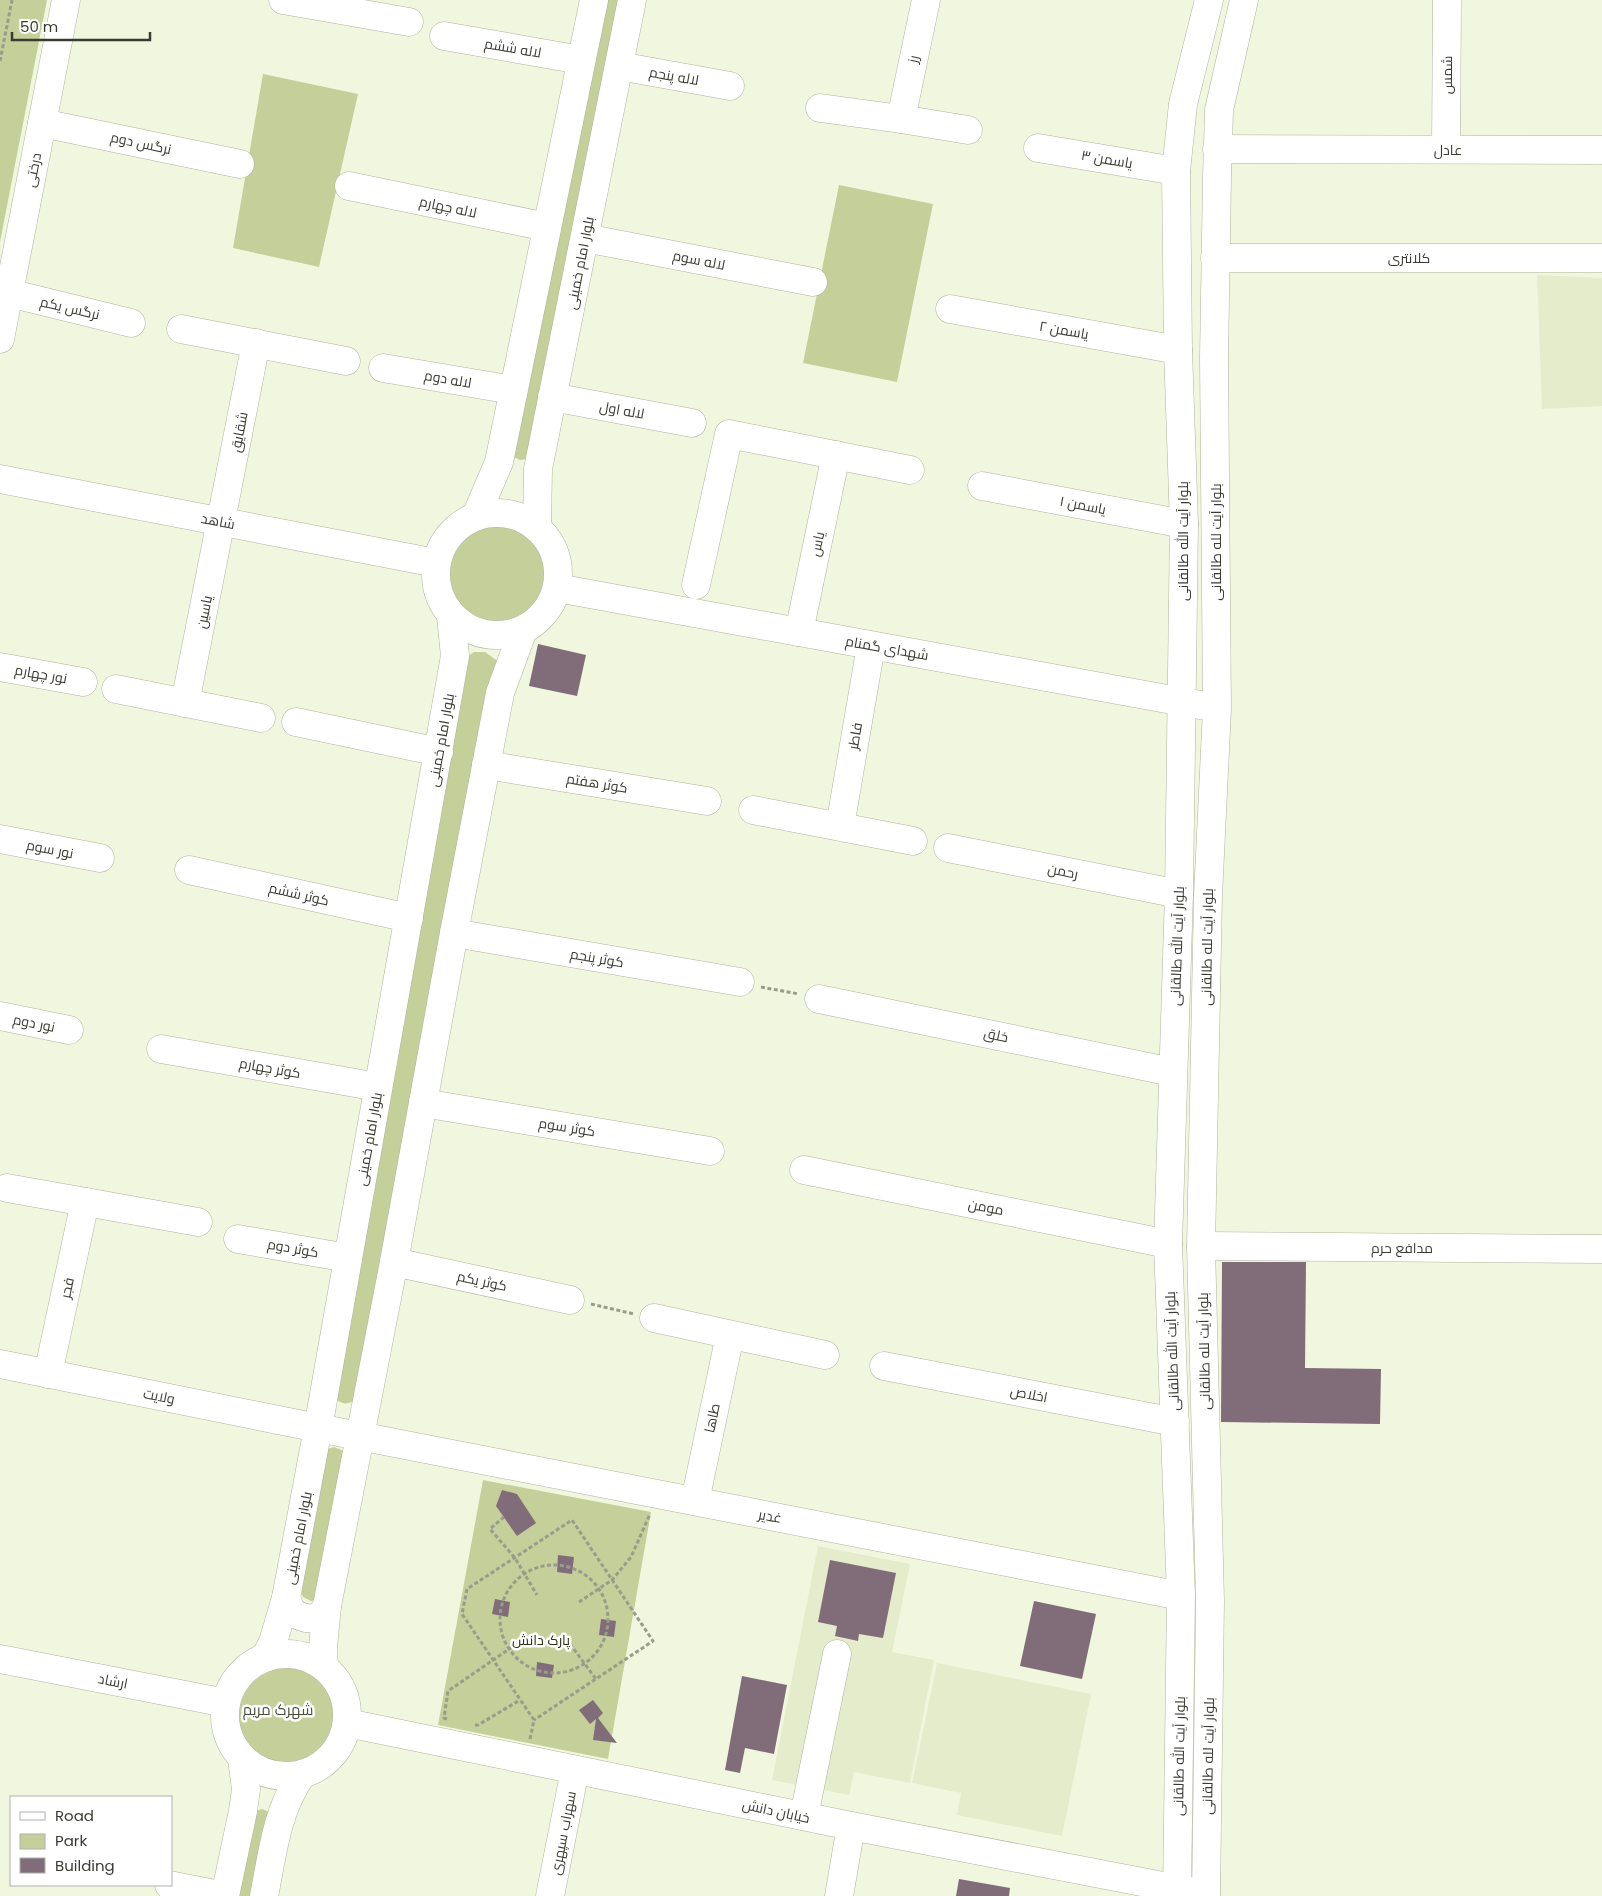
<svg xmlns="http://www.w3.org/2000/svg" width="1602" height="1896" font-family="Poppins,Cairo,sans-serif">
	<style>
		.built { fill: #e5eccc }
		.green { fill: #c4cf9a }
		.building { fill: #816d7a }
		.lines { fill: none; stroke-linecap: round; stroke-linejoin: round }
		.minor-casing { stroke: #afb49d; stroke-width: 29 }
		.path { stroke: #989c8a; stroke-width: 3; stroke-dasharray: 4 2.5; stroke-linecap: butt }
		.minor { stroke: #fff; stroke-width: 28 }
		.labels { text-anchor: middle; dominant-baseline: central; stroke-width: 5; stroke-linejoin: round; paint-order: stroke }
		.street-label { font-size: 14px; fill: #393b32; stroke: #fff }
		.park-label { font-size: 14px; fill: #2c3111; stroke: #fff }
		.neighbourhood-label { font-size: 15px; fill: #4a4e3a; stroke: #fff }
	</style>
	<rect width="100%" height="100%" fill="#f1f7de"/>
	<g class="built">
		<polygon points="1537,275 1602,278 1602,406 1542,409"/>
		<polygon points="818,1546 910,1564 892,1652 934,1660 910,1783 854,1772 849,1795 772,1780"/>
		<polygon points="937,1663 1091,1694 1062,1836 957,1815 961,1793 912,1783"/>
	</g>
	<g class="green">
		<polygon points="0,0 47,0 0,242"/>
		<polygon points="605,0 623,0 527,459 520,460 514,457"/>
		<polygon points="263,74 358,94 319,267 233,248"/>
		<polygon points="839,185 933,204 897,382 803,363"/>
		<circle cx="497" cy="574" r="49"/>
		<path d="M474 652H485L502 664 354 1401C347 1405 340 1404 335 1398L461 661Z"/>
		<polygon points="334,1447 344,1451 315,1600 311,1601 303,1597 300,1589 327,1449"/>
		<polygon points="483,1480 651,1512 608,1759 438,1725"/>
		<circle cx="287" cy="1716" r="48"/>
		<polygon points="262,1809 269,1812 259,1896 231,1896 250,1813"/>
	</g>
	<g class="building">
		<polygon points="538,644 586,655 577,696 529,686"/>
		<polygon points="1222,1262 1306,1262 1305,1368 1381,1369 1380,1424 1221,1422"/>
		<polygon points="502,1490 517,1494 536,1523 517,1536 496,1506"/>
		<polygon points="558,1555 574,1557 572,1574 557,1572"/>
		<polygon points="830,1560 896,1573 883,1638 859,1634 858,1641 835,1636 837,1626 818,1622"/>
		<polygon points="495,1599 510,1602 508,1617 492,1614"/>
		<polygon points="1034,1601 1096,1614 1082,1679 1020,1666"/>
		<polygon points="601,1619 616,1621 614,1637 599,1635"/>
		<polygon points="537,1662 554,1665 552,1678 536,1676"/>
		<polygon points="742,1676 787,1685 774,1754 745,1748 740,1773 725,1770"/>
		<polygon points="593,1700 603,1713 598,1718 617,1743 593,1740 596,1719 590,1724 579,1710"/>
		<polygon points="959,1879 1010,1888 1009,1896 956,1896"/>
	</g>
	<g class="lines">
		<defs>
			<g id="minor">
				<polyline points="283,0 409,22"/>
				<polyline points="444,36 581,60"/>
				<polyline points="619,66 730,86"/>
				<polyline points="820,108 901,119 968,130"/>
				<polyline points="901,119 926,0"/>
				<polyline points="42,123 240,164"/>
				<polyline points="1038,148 1176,171"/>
				<polyline points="1217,149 1602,150"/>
				<polyline points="1446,149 1447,0"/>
				<polyline points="349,186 547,227"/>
				<polyline points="585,238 813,282"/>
				<polyline points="1215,258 1602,258"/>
				<polyline points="9,293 131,323"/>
				<polyline points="950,309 1178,350"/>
				<polyline points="181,329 346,361"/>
				<polyline points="0,339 66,0"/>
				<polyline points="383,368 513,390"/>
				<polyline points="552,397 692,423"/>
				<polyline points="0,479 436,563"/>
				<polyline points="982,486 1184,524"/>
				<circle cx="497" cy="574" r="61"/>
				<polyline points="476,516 499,462 594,0"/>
				<polyline points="537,527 538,469 632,0"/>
				<polyline points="696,585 729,434 910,470"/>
				<polyline points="557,588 1200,705"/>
				<polyline points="799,632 836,455"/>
				<polyline points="0,667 83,682"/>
				<polyline points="116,689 261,718"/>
				<polyline points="185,703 256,343"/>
				<polyline points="296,722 439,752"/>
				<polyline points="486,765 707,801"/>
				<polyline points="753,810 913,841"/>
				<polyline points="840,826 871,646"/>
				<polyline points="0,839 100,858"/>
				<polyline points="948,848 1179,894"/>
				<polyline points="189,870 409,918"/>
				<polyline points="454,933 740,982"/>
				<polyline points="819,999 1172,1072"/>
				<polyline points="0,1016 69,1030"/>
				<polyline points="161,1049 378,1087"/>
				<polyline points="423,1103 710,1151"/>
				<polyline points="804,1170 1168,1244"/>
				<polyline points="7,1188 198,1222"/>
				<polyline points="238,1239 348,1258"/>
				<polyline points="1201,1246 1602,1249"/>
				<polyline points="394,1262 570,1300"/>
				<polyline points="654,1318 825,1355"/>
				<polyline points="0,1364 318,1428 1181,1596"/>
				<polyline points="884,1366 1175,1422"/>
				<polyline points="48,1374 85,1202"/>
				<polyline points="695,1501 730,1335"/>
				<path d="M286 1598C288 1602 289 1607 291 1610 297 1617 313 1622 320 1615 323 1613 325 1609 327 1606"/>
				<circle cx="286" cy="1715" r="61"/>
				<polyline points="265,1658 273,1642 286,1598 318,1428 455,656 451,616"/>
				<polyline points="0,1659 226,1703"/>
				<polyline points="324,1667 323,1647 327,1606 394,1262 454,933 500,693 523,630"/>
				<polyline points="347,1723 851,1826 1194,1892"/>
				<polyline points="804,1816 837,1654"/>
				<polyline points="169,1885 225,1896"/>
				<polyline points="225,1896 243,1811 246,1789 242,1758"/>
				<path d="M264 1896C273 1852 276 1812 302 1774"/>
				<polyline points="550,1896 575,1770"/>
				<polyline points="839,1896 851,1826"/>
				<polyline points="1177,1896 1181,1596 1168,1244 1179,894 1184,524 1178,350 1176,171 1183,104 1209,0"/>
				<polyline points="1206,1896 1210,1601 1201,1246 1208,896 1217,709 1214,358 1217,178 1219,110 1244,0"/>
			</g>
		</defs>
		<use href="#minor" class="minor-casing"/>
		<g class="path">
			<polyline points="0,61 12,0"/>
			<polyline points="761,987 799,994"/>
			<polyline points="591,1304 634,1314"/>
			<polyline points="504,1517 490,1529 515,1558 537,1595"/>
			<circle cx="554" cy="1619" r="54"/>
			<polyline points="579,1602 612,1580 631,1557 650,1514"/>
			<polyline points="570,1644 596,1679"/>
			<polyline points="447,1719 444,1718 448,1691 531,1634"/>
			<polyline points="475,1725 478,1725 520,1700"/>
			<polyline points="530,1739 534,1720 462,1614 467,1589 572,1520 653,1641 534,1720"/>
		</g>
		<use href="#minor" class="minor"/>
	</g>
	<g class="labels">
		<g class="street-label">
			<text transform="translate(513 48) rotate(10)">لاله ششم</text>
			<text transform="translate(913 59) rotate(-78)">رز</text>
			<text transform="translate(1447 75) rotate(-90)">شمس</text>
			<text transform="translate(674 76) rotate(10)">لاله پنجم</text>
			<text transform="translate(141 143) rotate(12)">نرگس دوم</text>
			<text x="1448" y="150">عادل</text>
			<text transform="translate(1107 159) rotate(10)">یاسمن ۳</text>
			<text transform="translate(33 170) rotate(-79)">درختی</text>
			<text transform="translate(448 207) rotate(12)">لاله چهارم</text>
			<text x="1409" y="258">کلانتری</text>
			<text transform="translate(699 260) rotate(11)">لاله سوم</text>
			<text transform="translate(580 263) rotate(-79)">بلوار امام خمینی</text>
			<text transform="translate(70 308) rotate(13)">نرگس یکم</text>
			<text transform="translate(1064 330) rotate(10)">یاسمن ۲</text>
			<text transform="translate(448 379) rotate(10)">لاله دوم</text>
			<text transform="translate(622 410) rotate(10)">لاله اول</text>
			<text transform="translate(239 432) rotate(-79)">شقایق</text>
			<text transform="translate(1083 505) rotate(11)">یاسمن ۱</text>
			<text transform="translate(218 521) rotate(11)">شاهد</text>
			<text transform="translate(1183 541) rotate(-90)">بلوار آیت الله طالقانی</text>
			<text transform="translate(1216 542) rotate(-90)">بلوار آیت لله طالقانی</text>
			<text transform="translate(817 544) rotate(-78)">یاس</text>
			<text transform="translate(204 612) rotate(-79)">یاسین</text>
			<text transform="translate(887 648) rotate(10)">شهدای گمنام</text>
			<text transform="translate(41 674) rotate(10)">نور چهارم</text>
			<text transform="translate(855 736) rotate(-80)">فاطر</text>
			<text transform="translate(441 740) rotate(-80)">بلوار امام خمینی</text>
			<text transform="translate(597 783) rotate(9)">کوثر هفتم</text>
			<text transform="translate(50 849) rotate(11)">نور سوم</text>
			<text transform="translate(1063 871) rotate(11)">رحمن</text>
			<text transform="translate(299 894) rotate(13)">کوثر ششم</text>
			<text transform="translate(1177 946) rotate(-88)">بلوار آیت الله طالقانی</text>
			<text transform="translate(1207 947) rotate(-89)">بلوار آیت لله طالقانی</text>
			<text transform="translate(597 958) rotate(10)">کوثر پنجم</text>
			<text transform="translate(34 1023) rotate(11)">نور دوم</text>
			<text transform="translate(996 1035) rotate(12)">خلق</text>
			<text transform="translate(270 1068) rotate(10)">کوثر چهارم</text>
			<text transform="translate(567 1127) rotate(9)">کوثر سوم</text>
			<text transform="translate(369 1139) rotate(-80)">بلوار امام خمینی</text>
			<text transform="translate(986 1207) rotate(11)">مومن</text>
			<text transform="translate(293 1248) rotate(10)">کوثر دوم</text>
			<text x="1402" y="1248">مدافع حرم</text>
			<text transform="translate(482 1281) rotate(12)">کوثر یکم</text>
			<text transform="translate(67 1288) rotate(-78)">فجر</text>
			<text transform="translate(1172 1351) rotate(-92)">بلوار آیت الله طالقانی</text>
			<text transform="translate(1204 1351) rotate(-91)">بلوار آیت لله طالقانی</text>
			<text transform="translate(1029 1394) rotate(11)">اخلاص</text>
			<text transform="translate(159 1396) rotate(11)">ولایت</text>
			<text transform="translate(712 1418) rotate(-78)">طاها</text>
			<text transform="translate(770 1516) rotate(11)">غدیر</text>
			<text transform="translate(298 1538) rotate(-79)">بلوار امام خمینی</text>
			<text transform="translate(113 1681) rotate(11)">ارشاد</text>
			<text transform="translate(1179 1756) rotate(-89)">بلوار آیت الله طالقانی</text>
			<text transform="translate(1208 1756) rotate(-89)">بلوار آیت لله طالقانی</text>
			<text transform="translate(776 1811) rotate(12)">خیابان دانش</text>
			<text transform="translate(563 1833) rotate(-79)">سهراب سپهری</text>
		</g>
		<g class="park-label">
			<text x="541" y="1640">پارک دانش</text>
		</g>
		<g class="neighbourhood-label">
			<text x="278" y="1709">شهرک مریم</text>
		</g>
	</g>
	<rect x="10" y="1796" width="162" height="90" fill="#ffffff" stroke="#b0b1ad"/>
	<rect x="20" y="1812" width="25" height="8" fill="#ffffff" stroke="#b0b1ad"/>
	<text x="55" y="1821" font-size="15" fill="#393b32">Road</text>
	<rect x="20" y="1834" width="25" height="15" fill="#c4cf9a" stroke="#b0b1ad"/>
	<text x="55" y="1846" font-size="15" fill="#393b32">Park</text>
	<rect x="20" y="1858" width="25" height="15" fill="#816d7a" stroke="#b0b1ad"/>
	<text x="55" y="1871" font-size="15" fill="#393b32">Building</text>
	<path d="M12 32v8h138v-8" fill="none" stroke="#393b32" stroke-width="2.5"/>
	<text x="20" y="32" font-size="15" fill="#393b32" stroke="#ffffff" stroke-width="4" paint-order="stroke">50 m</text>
</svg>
